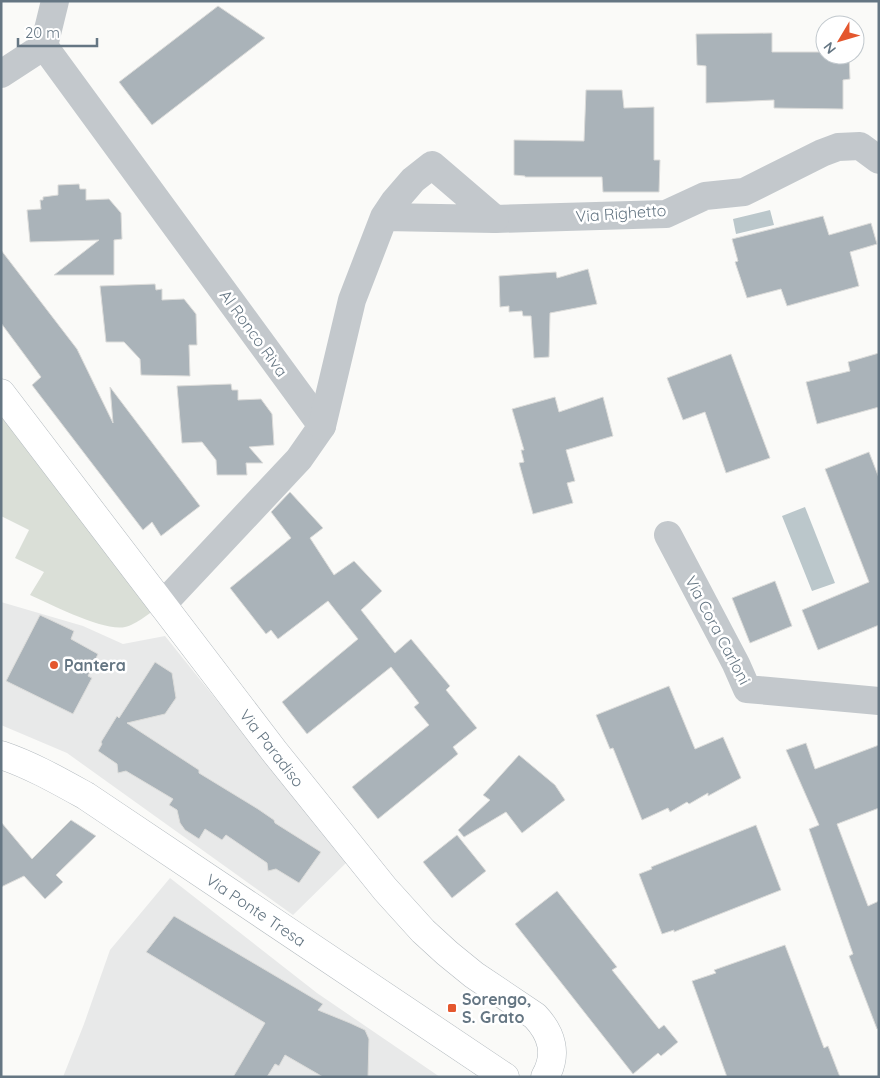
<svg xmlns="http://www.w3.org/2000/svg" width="880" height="1078" font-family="Quicksand,sans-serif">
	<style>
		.built { fill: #e8e9e9 }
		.green { fill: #dadfd7 }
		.water { fill: #bbc7cb }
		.building { fill: #aab3b9; stroke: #dcdcda }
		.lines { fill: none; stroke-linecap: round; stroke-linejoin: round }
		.secondary-casing { stroke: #b3babf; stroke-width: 29 }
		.minor { stroke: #c3c8cc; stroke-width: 28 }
		.secondary { stroke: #fff; stroke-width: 28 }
		.poi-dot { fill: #e4572e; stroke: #fff; stroke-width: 2 }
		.labels { text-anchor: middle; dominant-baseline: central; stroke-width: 5; stroke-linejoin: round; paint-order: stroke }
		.street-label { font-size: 16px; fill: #657683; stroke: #fff }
		.poi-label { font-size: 16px; font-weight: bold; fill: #657683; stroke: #fff; text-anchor: start }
	</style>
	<rect width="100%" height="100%" fill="#fafaf8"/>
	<g class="built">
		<polygon points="1,602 83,626 123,644 165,636 347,862 293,915 67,753 1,725"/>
		<polygon points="170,878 317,993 440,1077 63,1077 84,1024 110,950"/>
	</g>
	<path class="green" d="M1 393 162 605C152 611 136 625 125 627 105 632 50 604 30 595L44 572 15 558 29 530 1 516Z"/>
	<g class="water">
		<polygon points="770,210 774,225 736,234 733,219"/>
		<polygon points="805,507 835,583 812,591 782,516"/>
	</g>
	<g class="building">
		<polygon points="218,6 265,38 152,125 119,82"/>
		<polygon points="772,33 772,52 825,52 825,55 849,55 850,79 843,80 843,109 774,108 774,100 706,103 706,66 697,65 696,34"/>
		<polygon points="586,90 622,90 624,108 654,107 654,160 660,160 659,192 603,192 602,177 525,177 525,176 514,175 514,140 584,141"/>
		<polygon points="79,184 80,189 86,189 86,200 109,199 121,213 122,239 114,240 114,275 54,275 99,240 30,242 27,210 41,209 40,200 43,200 43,197 58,195 58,185"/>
		<polygon points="823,216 829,235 871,223 877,244 850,252 859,286 787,306 781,289 747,298 735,262 738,261 732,239"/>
		<polygon points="1,250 77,349 113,423 110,387 200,506 161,536 152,522 143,530 32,385 41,377 1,323"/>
		<polygon points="588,269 597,304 550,313 549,357 534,358 531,316 523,316 522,311 509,312 509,306 500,307 499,276 556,272 557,278"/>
		<polygon points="155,284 156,290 162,289 162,300 184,299 196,314 197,345 189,345 190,376 141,375 140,359 124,342 106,342 100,286"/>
		<polygon points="879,353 879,407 817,424 806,382 850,371 848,362"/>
		<polygon points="731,354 770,458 726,473 705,412 683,420 667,378"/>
		<polygon points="231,384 232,390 238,390 238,400 261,399 272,414 274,445 249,447 263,463 246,463 247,475 217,475 216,460 202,442 182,443 177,386"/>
		<polygon points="555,397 559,412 603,397 613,436 566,450 575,481 567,483 573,503 533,514 519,463 524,462 521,450 524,450 512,409"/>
		<polygon points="869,452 879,478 879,625 818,650 802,610 869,582 825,469"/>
		<polygon points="290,492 323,528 310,538 334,575 354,561 382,591 361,610 395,653 411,639 450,686 446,690 477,728 453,747 458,754 378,819 352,787 429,725 414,707 419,703 391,667 307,734 282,702 358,639 328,601 278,639 271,630 266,634 230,588 291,538 271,512"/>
		<polygon points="775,581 792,626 750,643 732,598"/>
		<polygon points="40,615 74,631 71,639 98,654 88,676 92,678 73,714 6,681"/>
		<polygon points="155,662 172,673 176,698 165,714 127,723 199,770 199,773 258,809 274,820 275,823 321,852 299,883 276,869 268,871 267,863 226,835 222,840 205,829 199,839 185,830 180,823 177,810 169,805 173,799 126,771 118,773 117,764 98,751 102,744 101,742 117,716 119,718"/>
		<polygon points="669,686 695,749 723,737 741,778 708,796 708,793 689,804 687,802 670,812 668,808 642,820 613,748 610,749 596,715"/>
		<polygon points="806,743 815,769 879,745 879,808 837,824 868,906 879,901 879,1028 877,1029 849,956 853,954 809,829 819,825 786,750"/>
		<polygon points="519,755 555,785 565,800 522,833 506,812 464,837 458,830 490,800 483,795"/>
		<polygon points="71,820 96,836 56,875 63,882 45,899 24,876 1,887 1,822 32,859"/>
		<polygon points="756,825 781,890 674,932 674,930 662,934 639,874 652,869 651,867"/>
		<polygon points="457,835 486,871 452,898 423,862"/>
		<polygon points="557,891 617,967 612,970 659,1029 664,1025 678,1042 661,1056 658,1053 633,1074 515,924"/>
		<polygon points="174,916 323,1004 318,1010 350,1023 365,1030 369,1039 368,1077 323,1077 285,1055 279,1066 275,1064 267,1077 233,1077 265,1023 146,952"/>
		<polygon points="785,945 824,1048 828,1046 840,1077 727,1077 692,981 716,973 714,970"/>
	</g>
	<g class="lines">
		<defs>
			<g id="secondary">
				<path d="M1 393 274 751 385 889 423 931 447 953 474 975 535 1016C552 1034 558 1054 545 1077"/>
				<path d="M1 755C31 765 59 781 86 796L505 1077"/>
			</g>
		</defs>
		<use href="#secondary" class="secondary-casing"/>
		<g class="minor">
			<polyline points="44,46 55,1"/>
			<polyline points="1,74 44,46 322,426 299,459 162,605"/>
			<polyline points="495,219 666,214 705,196 744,192 822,153 838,147 860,146 879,160"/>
			<polyline points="322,426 352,300 384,217 394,202 413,180 432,165 495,219 384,217"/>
			<polyline points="668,535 736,664 747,689 879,701"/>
		</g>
		<use href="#secondary" class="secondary"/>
	</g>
	<g class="poi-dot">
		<circle cx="54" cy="665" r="5"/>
		<rect x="447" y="1003" width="10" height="10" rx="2.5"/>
	</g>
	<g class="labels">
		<g class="street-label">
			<text transform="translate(621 213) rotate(-4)">Via Righetto</text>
			<text transform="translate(254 333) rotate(54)">Al Ronco Riva</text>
			<text transform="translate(718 630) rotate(62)">Via Cora Carloni</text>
			<text transform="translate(272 748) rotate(52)">Via Paradiso</text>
			<text transform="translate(256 910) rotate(34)">Via Ponte Tresa</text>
		</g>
		<g class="poi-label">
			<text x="64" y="665">Pantera</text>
			<text x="462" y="999">Sorengo,<tspan x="462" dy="18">S. Grato</tspan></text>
		</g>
	</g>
	<rect width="880" height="1078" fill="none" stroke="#657683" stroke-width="5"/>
	<g transform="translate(840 40) rotate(232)"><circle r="24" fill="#ffffff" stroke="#c1c8cd"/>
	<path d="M0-4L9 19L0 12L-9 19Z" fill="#e4572e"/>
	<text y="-8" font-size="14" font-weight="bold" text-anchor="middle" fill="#657683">N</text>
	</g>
	<path d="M18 38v8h79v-8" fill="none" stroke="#657683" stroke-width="2.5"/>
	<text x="25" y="38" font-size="15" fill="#657683" stroke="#ffffff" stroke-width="4" paint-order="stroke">20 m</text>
</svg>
